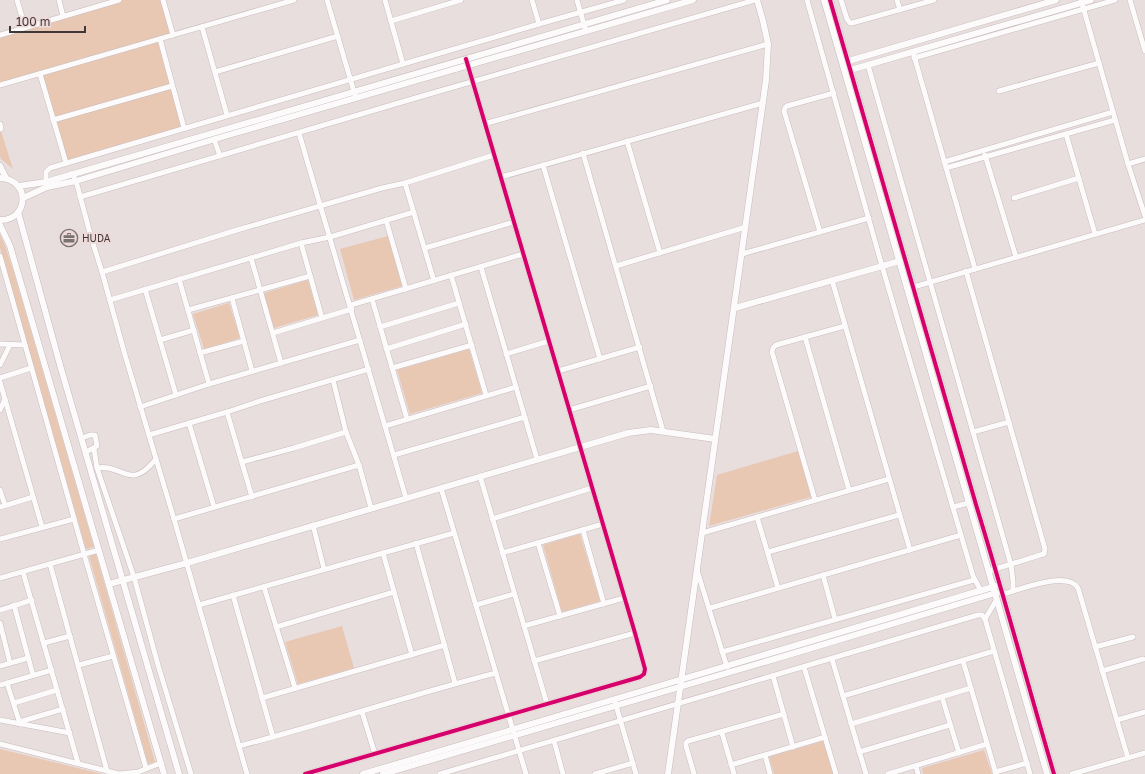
<svg xmlns="http://www.w3.org/2000/svg" width="1145" height="774" font-family="'Golos Text',sans-serif">
	<style>
		.green { fill: #e8c7b3 }
		.lines { fill: none; stroke-linecap: round; stroke-linejoin: round }
		.minor-casing { stroke: #c6bcbc; stroke-width: 6 }
		.tertiary-casing { stroke: #c6bcbc; stroke-width: 7 }
		.minor { stroke: #fcfafa; stroke-width: 5 }
		.tertiary { stroke: #fcfafa; stroke-width: 6 }
		.cycleway-casing { stroke: #eed9d9; stroke-width: 6 }
		.cycleway { stroke: #d6006c; stroke-width: 4 }
		.labels { text-anchor: middle; dominant-baseline: central; stroke-width: 4; stroke-linejoin: round; paint-order: stroke }
		.poi-label { font-size: 10px; fill: #403838; stroke: #eed9d9; text-anchor: start }
	</style>
	<rect width="100%" height="100%" fill="#e9dede"/>
	<g class="green">
		<polygon points="119,0 163,0 173,35 160,39 184,128 66,163 40,74 0,85 0,35"/>
		<polygon points="0,128 13,169 1,159 0,156"/>
		<polygon points="0,235 4,243 14,273 94,547 86,549 0,248"/>
		<polygon points="388,236 402,286 354,300 340,249"/>
		<polygon points="308,280 318,315 274,328 264,293"/>
		<polygon points="229,303 240,338 204,349 193,314"/>
		<polygon points="469,349 482,393 410,414 397,370"/>
		<polygon points="798,451 811,497 709,526 717,475"/>
		<polygon points="580,534 600,601 562,612 543,545"/>
		<polygon points="96,554 155,762 148,764 89,556"/>
		<polygon points="342,626 354,668 298,684 285,642"/>
		<polygon points="823,741 833,774 774,774 769,757"/>
		<polygon points="0,749 102,774 0,774"/>
		<polygon points="984,750 992,774 923,774 922,768"/>
	</g>
	<g class="lines">
		<defs>
			<g id="minor">
				<polyline points="17,0 25,27"/>
				<polyline points="59,0 63,16"/>
				<polyline points="163,0 173,35"/>
				<polyline points="327,0 355,95"/>
				<polyline points="385,0 403,64"/>
				<polyline points="532,0 539,24"/>
				<polyline points="577,0 585,28"/>
				<polyline points="807,0 882,266 973,576 981,591"/>
				<polyline points="841,0 847,19 850,23 852,23 934,0"/>
				<polyline points="897,0 900,10"/>
				<polyline points="1081,0 1128,164 1145,216"/>
				<polyline points="1130,0 1145,51"/>
				<polyline points="391,21 461,0"/>
				<polyline points="202,27 227,115"/>
				<polyline points="0,35 119,0"/>
				<polyline points="160,39 184,128"/>
				<polyline points="913,52 975,269"/>
				<polyline points="914,58 1115,0"/>
				<polyline points="868,65 1011,565 1013,581 1013,591"/>
				<polyline points="215,72 338,36"/>
				<polyline points="40,74 66,163"/>
				<polyline points="0,85 294,0"/>
				<polyline points="999,91 1099,63"/>
				<polyline points="53,120 172,86"/>
				<polyline points="0,124 1,129"/>
				<polyline points="484,124 768,44"/>
				<polyline points="299,133 406,498"/>
				<polyline points="1066,134 1095,234"/>
				<polyline points="214,139 220,156"/>
				<polyline points="627,141 660,253"/>
				<polyline points="583,153 663,431"/>
				<polyline points="985,155 1016,257"/>
				<polyline points="944,162 1113,112"/>
				<polyline points="1128,164 1145,159"/>
				<polyline points="543,165 600,359"/>
				<polyline points="946,168 1115,120"/>
				<polyline points="72,173 76,181 91,237 102,272 125,355 174,519 247,774"/>
				<polyline points="501,177 763,103"/>
				<polyline points="46,182 46,172 50,168 539,24 624,0"/>
				<polyline points="405,183 434,281"/>
				<polyline points="80,197 419,97 755,0"/>
				<polyline points="1014,198 1079,178"/>
				<polyline points="386,220 406,289"/>
				<polyline points="820,232 784,111 785,108 787,106 834,93"/>
				<polyline points="301,243 322,318"/>
				<polyline points="425,248 514,222"/>
				<polyline points="742,254 869,218"/>
				<polyline points="0,256 84,554 146,768"/>
				<polyline points="251,258 281,363"/>
				<polyline points="616,266 746,227"/>
				<polyline points="481,267 537,459"/>
				<polyline points="966,271 1045,549 1044,554 1040,555 989,571"/>
				<polyline points="102,272 237,230 382,188 405,183 494,155"/>
				<polyline points="451,275 486,395"/>
				<polyline points="179,279 209,384"/>
				<polyline points="832,280 910,550"/>
				<polyline points="910,288 1145,220"/>
				<polyline points="145,289 176,395"/>
				<polyline points="232,298 252,371"/>
				<polyline points="372,299 407,419"/>
				<polyline points="110,300 301,243 330,237 414,212"/>
				<polyline points="351,305 523,254"/>
				<polyline points="188,310 310,276"/>
				<polyline points="380,327 459,303"/>
				<polyline points="273,333 352,309"/>
				<polyline points="805,337 849,490"/>
				<polyline points="160,340 194,330"/>
				<polyline points="0,344 25,345"/>
				<polyline points="386,349 466,324"/>
				<polyline points="200,353 244,341"/>
				<polyline points="506,354 549,341"/>
				<polyline points="0,365 10,345"/>
				<polyline points="392,368 472,345"/>
				<polyline points="558,371 640,347"/>
				<polyline points="0,378 31,368"/>
				<polyline points="333,380 346,432 359,465 371,508"/>
				<polyline points="0,382 42,527"/>
				<polyline points="140,407 209,384 360,340"/>
				<polyline points="0,410 5,399"/>
				<polyline points="569,410 651,386"/>
				<polyline points="227,412 252,497"/>
				<polyline points="189,423 214,507"/>
				<polyline points="385,426 516,387"/>
				<polyline points="973,432 1009,422"/>
				<polyline points="149,435 227,412 260,401 369,369"/>
				<polyline points="82,438 90,435 95,435 97,446 86,452"/>
				<polyline points="94,449 97,468 134,577 158,665 191,774"/>
				<polyline points="394,455 525,417"/>
				<polyline points="242,462 294,448 346,432"/>
				<path d="M97 468C125 464 129 492 156 459"/>
				<polyline points="480,476 547,704"/>
				<polyline points="441,488 526,774"/>
				<polyline points="0,490 5,505"/>
				<polyline points="815,500 772,352 773,348 776,345 845,326"/>
				<polyline points="0,507 33,497"/>
				<polyline points="953,507 969,503"/>
				<polyline points="757,517 778,588"/>
				<polyline points="174,519 359,465"/>
				<polyline points="492,519 592,488"/>
				<polyline points="313,525 324,569"/>
				<polyline points="583,530 604,604"/>
				<polyline points="702,533 889,479"/>
				<polyline points="0,539 74,519"/>
				<polyline points="416,543 455,683"/>
				<polyline points="538,543 560,616"/>
				<polyline points="768,552 899,515"/>
				<polyline points="383,553 412,655"/>
				<polyline points="502,553 603,524"/>
				<polyline points="50,564 107,771"/>
				<polyline points="697,570 727,667"/>
				<polyline points="23,572 78,763"/>
				<polyline points="823,575 835,619"/>
				<polyline points="0,578 99,550"/>
				<polyline points="264,587 295,688"/>
				<path d="M1003 594C1019 590 1067 570 1078 588L1128 758"/>
				<polyline points="233,595 273,737"/>
				<polyline points="14,605 33,675"/>
				<polyline points="199,605 454,533"/>
				<polyline points="476,605 514,594"/>
				<polyline points="710,608 961,535"/>
				<polyline points="0,610 32,600"/>
				<polyline points="985,619 997,599"/>
				<polyline points="0,623 10,663"/>
				<polyline points="524,626 624,598"/>
				<polyline points="276,627 394,592"/>
				<polyline points="44,643 70,636"/>
				<polyline points="1095,647 1133,637"/>
				<polyline points="722,652 974,580"/>
				<polyline points="832,659 866,774"/>
				<polyline points="534,661 635,633"/>
				<polyline points="963,661 996,774"/>
				<polyline points="79,665 113,656"/>
				<polyline points="0,666 28,658"/>
				<polyline points="804,667 836,774"/>
				<polyline points="1102,671 1143,659"/>
				<polyline points="773,676 793,747"/>
				<polyline points="7,683 20,724"/>
				<polyline points="0,685 52,670"/>
				<polyline points="843,696 994,651"/>
				<polyline points="942,697 959,753"/>
				<polyline points="262,698 445,645"/>
				<polyline points="615,702 636,774"/>
				<polyline points="14,703 57,690"/>
				<polyline points="362,712 375,754"/>
				<polyline points="0,720 70,733"/>
				<polyline points="1117,720 1145,712"/>
				<polyline points="19,722 63,709"/>
				<polyline points="851,724 971,688"/>
				<polyline points="722,733 734,774"/>
				<polyline points="554,741 563,774"/>
				<polyline points="0,744 119,774 138,772 161,763"/>
				<path d="M239 746C325 724 409 695 496 673"/>
				<polyline points="859,752 950,725"/>
				<polyline points="765,755 770,774"/>
				<polyline points="731,765 825,737"/>
				<polyline points="916,766 918,774"/>
				<polyline points="995,772 1027,763"/>
				<polyline points="305,774 640,677 644,674 645,669 635,633 467,62"/>
				<polyline points="440,774 978,615 982,615 985,619 1030,774"/>
				<polyline points="595,774 633,763"/>
				<polyline points="694,774 686,746 686,743 688,741 784,714"/>
				<polyline points="888,774 987,744"/>
				<polyline points="1072,774 1145,753"/>
			</g>
			<g id="tertiary">
				<polyline points="824,0 1047,774"/>
				<path d="M830 0 977 508C1004 596 1028 685 1054 774"/>
				<polyline points="845,62 1056,0"/>
				<polyline points="847,71 1091,0"/>
				<polyline points="0,166 6,178"/>
				<path d="M0 178C31 179 29 221 0 220"/>
				<polyline points="19,186 46,182 667,0"/>
				<polyline points="23,198 47,187 76,181 232,134 693,0"/>
				<polyline points="18,212 60,365 179,774"/>
				<polyline points="0,225 10,246 164,774"/>
				<polyline points="735,308 900,261"/>
				<polyline points="109,584 187,563 628,433 651,430 715,439"/>
				<polyline points="363,774 996,586"/>
				<polyline points="383,774 785,656 999,592"/>
				<polyline points="668,774 766,80 768,44 763,21 757,0"/>
			</g>
		</defs>
		<use href="#minor" class="minor-casing"/>
		<use href="#tertiary" class="tertiary-casing"/>
		<use href="#minor" class="minor"/>
		<use href="#tertiary" class="tertiary"/>
		<defs>
			<g id="cycleway">
				<path d="M830 0 977 508C1004 596 1028 685 1054 774"/>
				<polyline points="305,774 640,677 644,674 645,669 635,633 466,59"/>
			</g>
		</defs>
		<use href="#cycleway" class="cycleway-casing"/>
		<use href="#cycleway" class="cycleway"/>
	</g>
	<defs>
		<symbol id="office-ring" viewBox="-11 -11 22 22"><circle r="9.5" fill="#eed9d9" stroke="#7b7272" stroke-width="1.5"/><path d="M-6-3h4V-5.5h4V-3h4V5H-6ZM-1-4.5V-3h2v-1.5ZM-6 0V1H6V0Z" fill="#7b7272"/></symbol>
	</defs>
	<g fill-rule="evenodd">
		<use href="#office-ring" x="59" y="228" width="20" height="20"/>
	</g>
	<g class="labels">
		<g class="poi-label">
			<text x="82" y="238">HUDA</text>
		</g>
	</g>
	<path d="M10 26v6h75v-6" fill="none" stroke="#403838" stroke-width="2"/>
	<text x="16" y="26" font-size="12" fill="#403838" stroke="#eed9d9" stroke-width="3" paint-order="stroke">100 m</text>
</svg>
